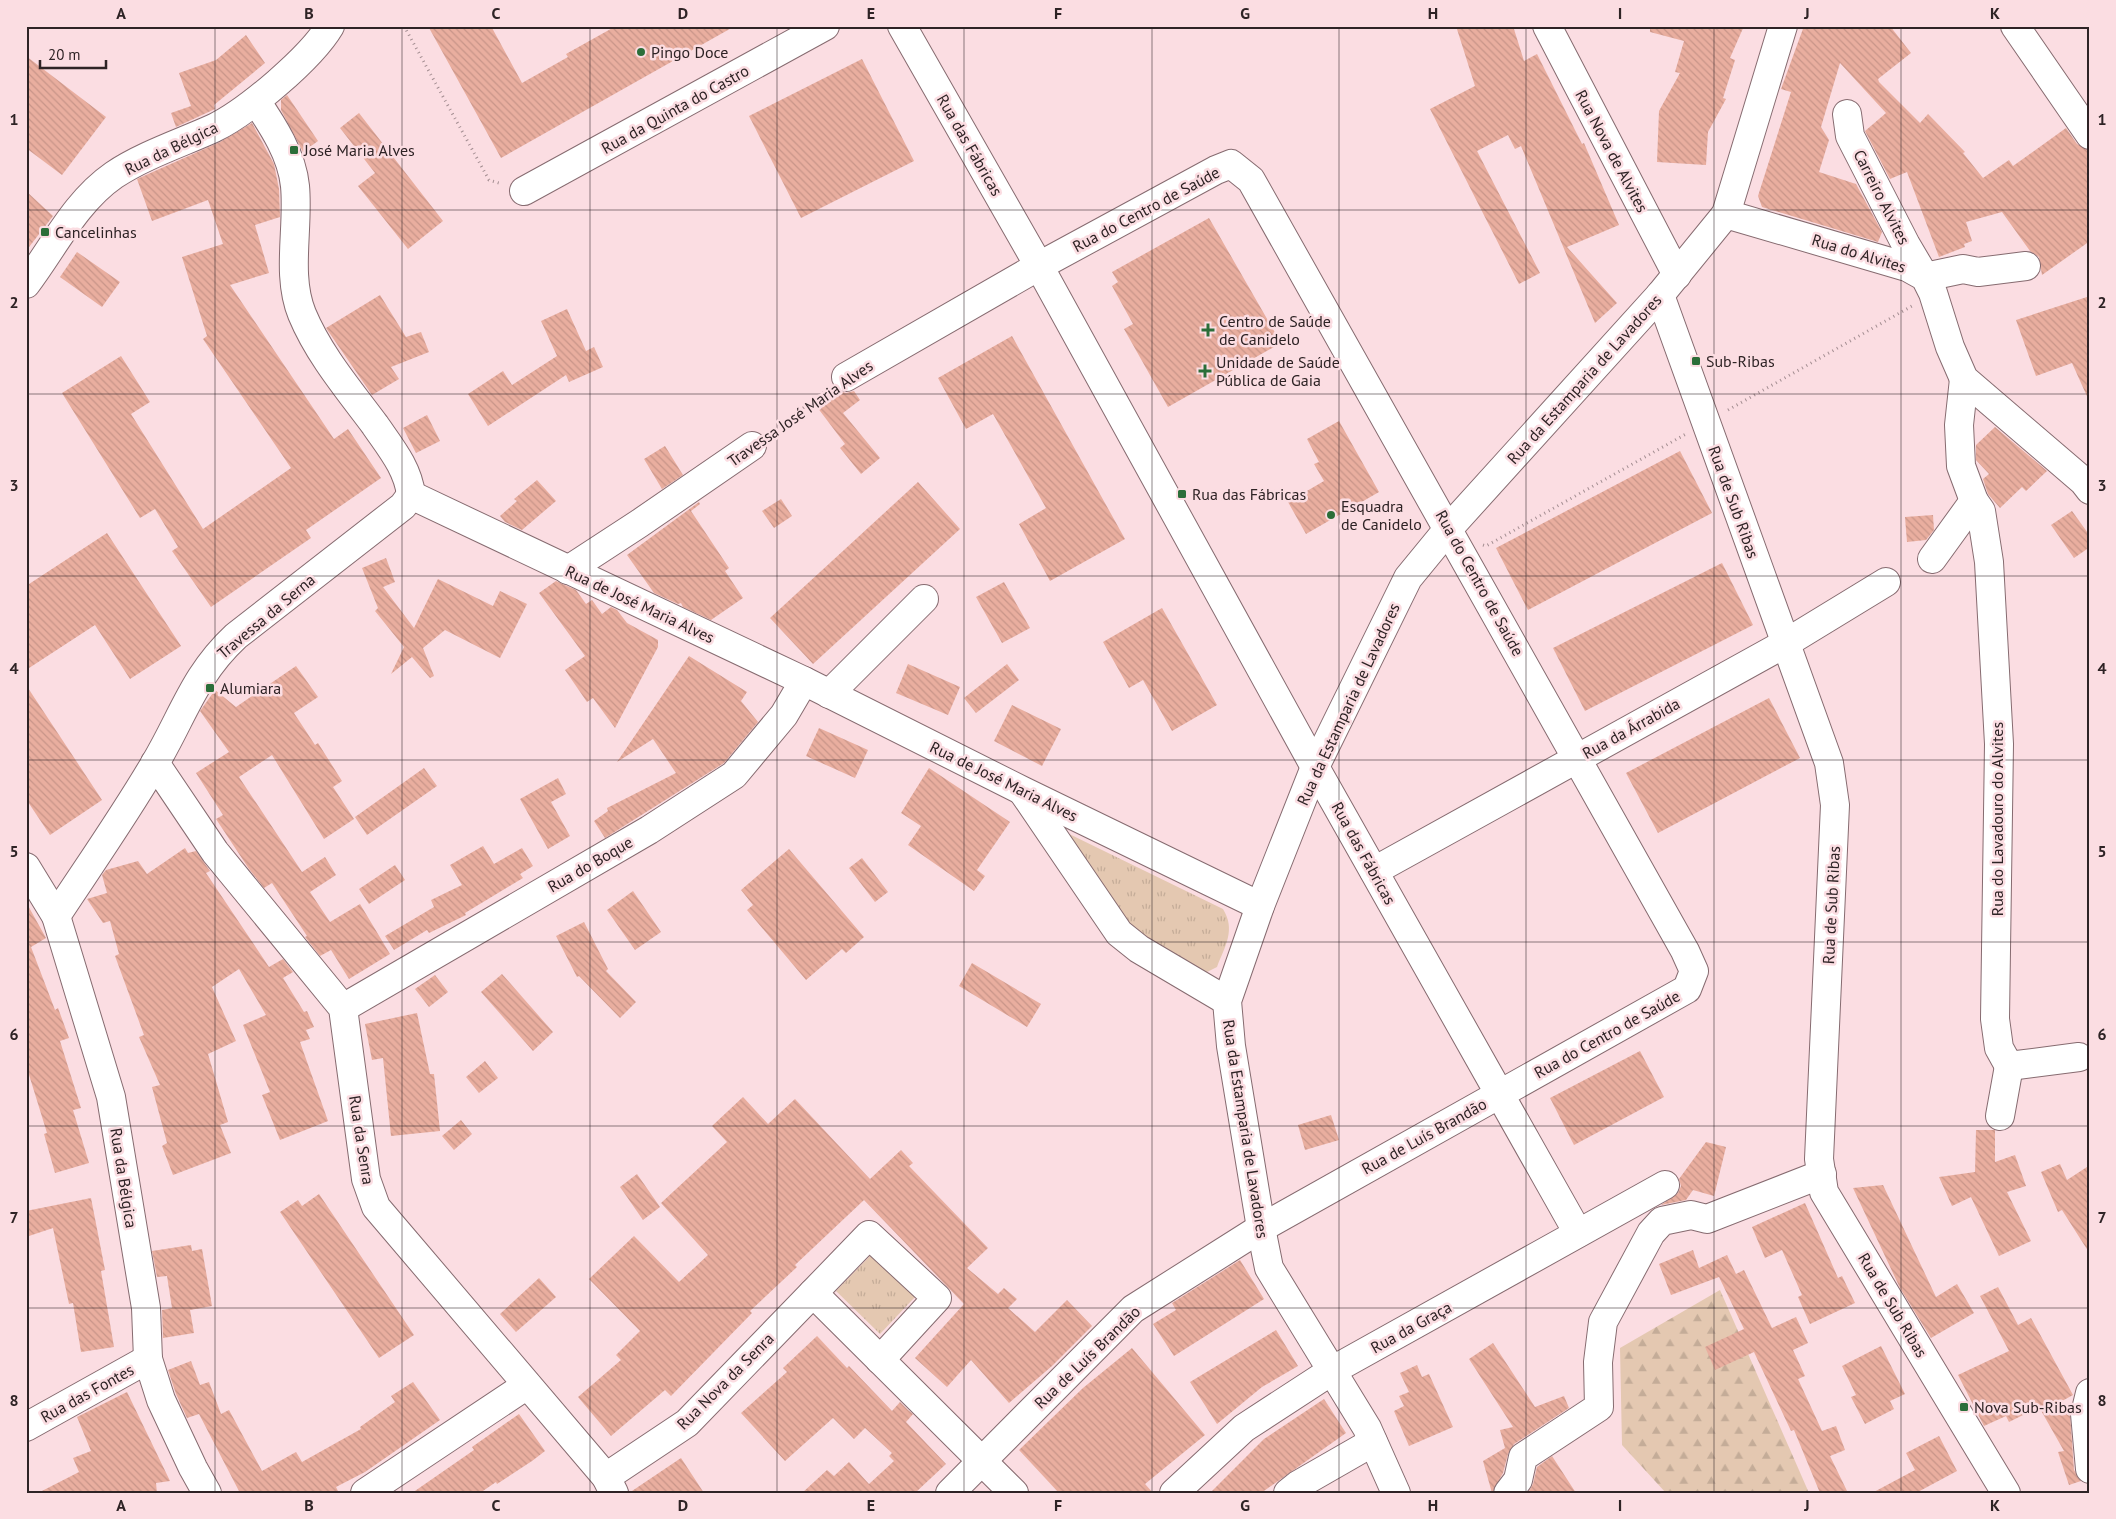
<svg xmlns="http://www.w3.org/2000/svg" width="2116" height="1519" font-family="'PT Sans',sans-serif">
	<style>
		.grass { fill: url(#grass-tufts) }
		.forest { fill: url(#forest-firs) }
		.building { fill: url(#building-back-hatch) }
		.lines { fill: none; stroke-linecap: round; stroke-linejoin: round }
		.minor-casing { stroke: #866b70; stroke-width: 30 }
		.major-casing { stroke: #866b70; stroke-width: 30 }
		.path { stroke: #a48e92; stroke-width: 3; stroke-dasharray: 1 4; stroke-linecap: butt }
		.minor { stroke: #fff; stroke-width: 28 }
		.major { stroke: #fff; stroke-width: 28 }
		.grid { fill: none; stroke: #2e2325; stroke-width: 1; stroke-opacity: 0.55 }
		.poi-dot { fill: #2b6e39; stroke: #fbdde2; stroke-width: 2 }
		.labels { text-anchor: middle; dominant-baseline: central; stroke-width: 5; stroke-linejoin: round; paint-order: stroke }
		.poi-label { font-size: 16px; fill: #2e2325; stroke: #fbdde2; text-anchor: start }
		.street-label { font-size: 16px; fill: #2e2325; stroke: #fbdde2 }
		.neatline { fill: none; stroke: #2e2325; stroke-width: 2 }
		.grid-label { font-size: 16px; text-anchor: middle; font-weight: bold; fill: #2e2325 }
	</style>
	<defs>
		<pattern id="grass-tufts" width="24" height="20" patternUnits="userSpaceOnUse" patternTransform="scale(1.25)"><rect width="24" height="20" fill="#e4c8b1"/><path d="M3 7l-1-3M5 7V3M7 7l1-3M15 17l-1-3M17 17v-4M19 17l1-3" fill="none" stroke="#c4ac98"/></pattern>
		<pattern id="forest-firs" width="22" height="20" patternUnits="userSpaceOnUse" patternTransform="scale(1.25)"><rect width="22" height="20" fill="#e4c8b1"/><path d="M5 1l3.5 6h-7zM16 11l3.5 6h-7z" fill="#c4ac98"/></pattern>
		<pattern id="building-back-hatch" width="6" height="6" patternUnits="userSpaceOnUse" patternTransform="scale(1.25)"><rect width="6" height="6" fill="#e9ae9f"/><path d="M-1 5l2 2M0 0l6 6M5-1l2 2" fill="none" stroke="#c89589"/></pattern>
	</defs>
	<rect width="100%" height="100%" fill="#fbdde2"/>
	<g class="grass">
		<path d="M1061 830 1223 909C1236 930 1225 946 1217 967L1205 973 1134 930Z"/>
		<polygon points="871,1255 915,1297 880,1334 836,1291"/>
	</g>
	<polygon class="forest" points="1720,1290 1809,1493 1666,1493 1622,1445 1620,1348"/>
	<g class="building">
		<polygon points="428,26 491,26 522,83 568,57 566,54 616,26 735,26 501,158"/>
		<polygon points="1456,26 1513,26 1524,61 1537,54 1582,144 1584,143 1619,225 1567,247 1617,303 1595,323 1521,146 1515,149 1508,135 1477,151 1540,273 1519,284 1430,109 1475,86"/>
		<polygon points="1650,26 1744,26 1730,58 1735,60 1723,98 1726,99 1708,132 1706,165 1657,162 1659,111 1680,73 1675,72 1684,41 1650,32"/>
		<polygon points="1804,26 1890,26 1911,53 1878,79 1879,82 1920,123 1928,114 1965,152 1963,153 1983,178 2009,160 2013,166 2066,128 2077,144 2090,150 2090,241 2042,275 2039,257 2030,251 2002,212 1966,222 1972,241 1964,244 1965,247 1939,257 1907,172 1890,179 1865,131 1886,113 1840,63 1821,127 1829,140 1819,172 1856,184 1882,232 1878,242 1762,207 1758,196 1791,92 1781,89"/>
		<polygon points="246,35 265,63 214,105 215,109 176,127 171,113 191,106 179,73 216,60"/>
		<polygon points="26,56 106,117 62,175 26,148"/>
		<polygon points="862,59 914,161 801,218 749,116"/>
		<polygon points="287,95 318,141 303,152 281,110 281,100"/>
		<polygon points="359,113 443,221 408,249 358,186 375,173 340,128"/>
		<polygon points="252,123 274,164 279,189 280,217 255,225 269,273 230,285 334,439 348,429 381,478 306,530 311,538 211,607 172,551 178,547 155,509 140,518 62,393 121,356 150,402 131,414 203,529 291,468 203,339 207,336 182,257 223,244 208,200 152,221 137,179 220,142"/>
		<polygon points="26,191 53,216 26,251"/>
		<polygon points="1209,218 1281,343 1168,407 1124,329 1133,324 1112,286 1118,282 1112,272"/>
		<polygon points="77,252 120,282 102,307 60,277"/>
		<polygon points="380,295 406,337 421,332 429,352 391,367 399,379 372,395 326,328"/>
		<polygon points="2090,296 2090,403 2072,363 2036,376 2016,320"/>
		<polygon points="567,309 586,351 594,347 603,367 569,382 566,375 488,426 468,394 503,371 512,385 557,356 541,321"/>
		<polygon points="1012,336 1125,539 1050,581 1019,524 1046,508 993,414 966,429 938,378"/>
		<polygon points="839,391 846,393 854,391 860,400 843,413 880,458 861,474 840,448 845,444 817,407"/>
		<polygon points="427,415 440,441 416,453 403,428"/>
		<polygon points="1339,421 1379,492 1306,534 1288,502 1324,481 1314,464 1319,462 1307,439"/>
		<polygon points="1995,427 2047,471 2026,491 2022,487 2000,508 1988,494 1983,479 1989,474 1976,460 1976,445"/>
		<polygon points="665,446 683,475 662,489 644,459"/>
		<polygon points="1680,451 1712,513 1528,610 1496,548"/>
		<polygon points="537,480 556,501 522,530 505,522 500,516 517,501 514,499"/>
		<polygon points="918,482 960,529 813,664 770,618"/>
		<polygon points="781,499 792,516 774,528 762,511"/>
		<polygon points="699,502 700,504 691,511 729,568 725,571 743,598 711,620 683,607 681,603 678,604 654,593 627,555"/>
		<polygon points="2072,511 2090,536 2090,547 2074,558 2051,525"/>
		<polygon points="1933,515 1934,530 1926,540 1907,542 1905,517"/>
		<polygon points="107,533 181,646 130,679 95,625 26,670 26,586"/>
		<polygon points="386,558 395,582 383,587 414,628 438,579 493,606 500,591 527,604 500,658 445,630 423,648 434,676 430,678 412,657 391,674 404,647 375,611 378,608 362,568"/>
		<polygon points="1722,563 1753,625 1585,711 1553,648"/>
		<polygon points="556,581 576,590 586,604 592,600 602,614 611,607 617,610 627,623 658,640 658,647 615,728 593,698 587,702 565,670 585,656 539,593"/>
		<polygon points="1004,582 1030,628 1002,643 976,597"/>
		<polygon points="1162,608 1217,705 1172,731 1143,680 1129,688 1103,642"/>
		<polygon points="689,656 747,692 741,701 758,722 724,763 605,838 594,821 608,811 607,808 676,773 653,739 617,762"/>
		<polygon points="908,664 960,687 948,715 896,693"/>
		<polygon points="1007,664 1019,680 976,713 964,698"/>
		<polygon points="296,666 318,697 294,713 315,745 318,743 342,781 333,787 354,819 324,839 272,755 239,777 302,872 325,857 336,875 310,892 330,922 360,904 390,954 349,979 331,950 320,956 305,937 307,936 272,883 264,888 249,869 216,819 223,815 196,773 229,752 200,711 215,690 236,707"/>
		<polygon points="26,685 102,800 50,835 26,799"/>
		<polygon points="1769,698 1800,758 1658,833 1626,773"/>
		<polygon points="1012,705 1061,729 1042,766 994,741"/>
		<polygon points="819,728 868,750 855,778 806,756"/>
		<polygon points="424,768 437,786 367,835 355,817"/>
		<polygon points="929,768 1010,822 977,870 985,876 974,891 908,845 921,826 901,813"/>
		<polygon points="558,778 566,794 551,802 570,836 548,849 520,799"/>
		<polygon points="483,846 494,864 522,848 533,866 520,874 523,878 465,913 466,915 429,933 427,930 394,950 385,936 434,907 431,900 462,885 450,865"/>
		<polygon points="185,848 188,853 196,851 210,871 206,873 269,967 283,959 293,972 283,978 304,1012 307,1011 314,1027 306,1030 310,1039 300,1042 328,1121 280,1140 262,1095 270,1092 243,1025 266,1015 239,969 212,987 236,1041 208,1054 228,1122 220,1125 231,1153 173,1175 162,1146 167,1143 152,1087 160,1085 139,1037 144,1035 115,956 119,954 110,921 103,923 87,899 107,893 102,875 106,870 138,861 147,874"/>
		<polygon points="789,849 864,937 846,953 842,949 806,980 747,910 753,905 741,890"/>
		<polygon points="862,858 888,892 875,902 849,868"/>
		<polygon points="395,865 405,880 369,904 359,889"/>
		<polygon points="633,891 661,932 635,950 607,910"/>
		<polygon points="26,902 46,938 31,947 55,1010 58,1008 69,1038 60,1041 81,1108 73,1110 89,1163 55,1173 44,1134 47,1133 26,1065"/>
		<polygon points="584,922 608,969 606,971 636,1002 620,1018 579,976 577,977 556,936"/>
		<polygon points="972,963 1041,1004 1027,1027 959,986"/>
		<polygon points="502,974 553,1032 533,1051 481,992"/>
		<polygon points="435,975 448,992 429,1007 415,989"/>
		<polygon points="417,1013 430,1074 434,1074 440,1131 391,1136 383,1058 372,1060 365,1024"/>
		<polygon points="1640,1051 1664,1097 1574,1145 1550,1098"/>
		<polygon points="485,1061 498,1078 479,1093 466,1077"/>
		<polygon points="743,1097 768,1124 795,1099 870,1179 901,1150 913,1163 909,1166 988,1248 967,1268 998,1294 1004,1288 1017,1299 1008,1308 1035,1332 1067,1300 1092,1326 1052,1366 1009,1403 971,1360 947,1387 915,1358 964,1304 864,1200 795,1265 797,1267 750,1311 752,1313 671,1396 665,1390 611,1436 578,1397 621,1360 616,1355 640,1331 589,1279 634,1236 679,1282 708,1255 661,1203 727,1142 712,1126"/>
		<polygon points="1331,1115 1339,1140 1305,1150 1298,1125"/>
		<polygon points="461,1120 472,1134 454,1150 442,1136"/>
		<polygon points="1976,1130 1995,1130 1995,1162 2015,1155 2026,1186 2007,1192 2031,1241 1999,1256 1971,1197 1952,1206 1939,1177 1975,1172"/>
		<polygon points="1706,1142 1726,1147 1714,1196 1693,1190 1686,1200 1661,1205 1678,1193 1681,1186 1679,1179"/>
		<polygon points="2060,1164 2067,1180 2090,1165 2090,1254 2062,1210 2058,1212 2041,1172"/>
		<polygon points="637,1174 660,1207 643,1220 620,1187"/>
		<polygon points="1883,1185 1936,1297 1957,1284 1974,1313 1931,1338 1900,1288 1853,1188"/>
		<polygon points="319,1194 414,1335 379,1358 280,1212 298,1200 302,1206"/>
		<polygon points="91,1198 105,1270 101,1271 114,1347 81,1352 73,1303 69,1304 53,1228 26,1237 26,1211"/>
		<polygon points="1805,1203 1838,1278 1842,1276 1855,1303 1810,1324 1798,1297 1802,1295 1782,1250 1765,1258 1752,1227"/>
		<polygon points="191,1245 192,1251 202,1249 212,1306 190,1310 194,1333 163,1338 162,1310 172,1308 167,1276 157,1277 152,1251"/>
		<polygon points="1693,1250 1699,1268 1727,1255 1736,1274 1744,1270 1772,1328 1796,1317 1808,1343 1793,1350 1805,1376 1798,1379 1822,1431 1836,1426 1845,1450 1830,1456 1848,1493 1820,1493 1794,1430 1791,1431 1754,1352 1715,1370 1705,1347 1744,1329 1719,1277 1671,1295 1659,1264"/>
		<polygon points="1240,1260 1264,1299 1174,1356 1153,1324 1176,1310 1172,1303"/>
		<polygon points="539,1278 556,1297 516,1332 500,1314"/>
		<polygon points="1998,1287 2018,1325 2031,1318 2073,1395 2062,1401 2070,1414 2074,1470 2081,1481 2069,1485 2058,1452 2064,1451 2039,1407 2009,1422 2006,1416 1984,1426 1958,1375 2009,1351 1980,1296"/>
		<polygon points="1276,1330 1298,1366 1262,1387 1217,1424 1190,1382"/>
		<polygon points="817,1336 847,1368 849,1366 892,1411 900,1402 908,1410 913,1414 906,1422 946,1464 915,1493 802,1493 827,1470 834,1476 849,1462 869,1484 894,1461 889,1456 892,1453 865,1428 854,1439 833,1418 785,1461 741,1413 787,1372 783,1368"/>
		<polygon points="1493,1343 1535,1407 1564,1396 1569,1408 1514,1444 1508,1454 1503,1473 1492,1493 1483,1461 1505,1448 1500,1430 1513,1427 1469,1359"/>
		<polygon points="1881,1346 1905,1394 1890,1401 1894,1409 1865,1424 1851,1397 1856,1395 1842,1366"/>
		<polygon points="1132,1348 1205,1435 1145,1484 1153,1493 1059,1493 1019,1450 1083,1388"/>
		<polygon points="191,1361 200,1385 209,1382 221,1414 229,1410 262,1471 296,1452 302,1462 361,1429 360,1427 395,1402 391,1396 413,1382 440,1420 365,1472 336,1487 339,1493 240,1493 199,1414 187,1418 176,1394 168,1370"/>
		<polygon points="1417,1365 1422,1377 1429,1374 1453,1427 1409,1446 1394,1411 1404,1406 1399,1396 1409,1392 1400,1373"/>
		<polygon points="127,1392 170,1481 156,1483 157,1493 38,1493 79,1472 73,1458 91,1451 77,1417"/>
		<polygon points="1324,1399 1346,1433 1261,1493 1210,1493 1264,1439"/>
		<polygon points="519,1414 545,1451 532,1461 497,1484 496,1482 480,1493 412,1493 474,1450 472,1447"/>
		<polygon points="1939,1436 1957,1471 1916,1493 1872,1493 1915,1470 1906,1453"/>
		<polygon points="1552,1456 1576,1493 1528,1493 1533,1484 1537,1467"/>
		<polygon points="681,1458 704,1493 629,1493"/>
	</g>
	<g class="lines">
		<defs>
			<g id="minor">
				<polyline points="902,26 1039,266 1315,767 1578,1233"/>
				<polyline points="1547,26 1677,275"/>
				<polyline points="2015,26 2090,135"/>
				<path d="M256 101C273 126 292 155 295 186 299 228 286 275 302 314 319 355 349 390 375 425 390 447 408 468 411 495"/>
				<polyline points="1847,114 1850,136 1906,245 1925,277 1963,269 1978,272 2026,266"/>
				<polyline points="524,191 825,26"/>
				<polyline points="1726,214 1907,267 1925,277 1933,293 1950,347 1964,379 2083,481 2090,490"/>
				<polyline points="1660,295 1829,763 1835,805 1819,1159 1824,1192 2006,1493"/>
				<polyline points="846,377 1039,266 1216,170 1231,164 1251,180 1685,951 1694,971 1687,989 1261,1228 1133,1309 950,1493"/>
				<polyline points="1964,379 1959,425 1961,466 1974,501 1981,511 1989,562 1999,744 1995,1019 1999,1048 2009,1066 2079,1057"/>
				<polyline points="411,495 804,681 1023,791 1260,906"/>
				<polyline points="1932,559 1974,501"/>
				<polyline points="568,570 640,523 752,446"/>
				<polyline points="829,694 924,599"/>
				<polyline points="155,763 215,852 343,1008 366,1179 376,1207 606,1477 614,1493"/>
				<polyline points="1023,792 1119,933 1139,949 1227,1001"/>
				<polyline points="1374,871 1786,643 1886,582"/>
				<path d="M56 916C89 866 124 816 154 765 183 717 193 676 236 636L403 506 411 495"/>
				<polyline points="343,1008 649,830 734,775 784,715 804,681"/>
				<polyline points="2000,1116 2009,1066"/>
				<polyline points="813,1293 869,1235 937,1298 880,1360"/>
				<polyline points="2090,1393 2085,1414 2090,1469"/>
				<polyline points="26,1427 148,1359"/>
				<polyline points="606,1477 687,1423 813,1293 1014,1493"/>
				<polyline points="365,1493 527,1385"/>
				<polyline points="1174,1493 1244,1428 1333,1370 1665,1185"/>
				<polyline points="1288,1493 1298,1485 1373,1442"/>
				<polyline points="1396,1493 1367,1428 1269,1268 1261,1228 1231,1046 1227,1001 1260,906 1315,767 1408,578 1449,528 1660,295 1726,214 1783,26"/>
				<polyline points="1508,1493 1518,1480 1523,1457 1599,1407 1598,1362 1603,1322 1651,1233 1662,1221 1691,1215 1707,1219 1822,1174"/>
			</g>
			<g id="major">
				<path d="M26 284C54 247 75 202 114 175 144 155 181 143 214 128 247 112 311 58 330 26"/>
				<polyline points="26,867 56,916 111,1097 146,1308 148,1359 161,1400 193,1468 207,1493"/>
			</g>
		</defs>
		<use href="#minor" class="minor-casing"/>
		<use href="#major" class="major-casing"/>
		<g class="path">
			<polyline points="404,26 489,180 502,184"/>
			<polyline points="1728,410 1912,306"/>
			<polyline points="771,432 826,391"/>
			<polyline points="1483,545 1486,546 1686,434"/>
		</g>
		<use href="#minor" class="minor"/>
		<use href="#major" class="major"/>
	</g>
	<path class="grid" d="M215 26V1493M402 26V1493M590 26V1493M777 26V1493M964 26V1493M1152 26V1493M1339 26V1493M1526 26V1493M1714 26V1493M1901 26V1493M26 210H2090M26 394H2090M26 576H2090M26 760H2090M26 942H2090M26 1126H2090M26 1308H2090"/>
	<g class="poi-dot">
		<circle cx="641" cy="52" r="5"/>
		<rect x="289" y="145" width="10" height="10" rx="2.5"/>
		<rect x="40" y="227" width="10" height="10" rx="2.5"/>
		<path d="M1205.5 322.5h5v5h5v5h-5v5h-5v-5h-5v-5h5z"/>
		<rect x="1691" y="356" width="10" height="10" rx="2.5"/>
		<path d="M1202.5 363.5h5v5h5v5h-5v5h-5v-5h-5v-5h5z"/>
		<rect x="1177" y="489" width="10" height="10" rx="2.5"/>
		<circle cx="1331" cy="515" r="5"/>
		<rect x="205" y="683" width="10" height="10" rx="2.5"/>
		<rect x="1959" y="1402" width="10" height="10" rx="2.5"/>
	</g>
	<g class="labels">
		<g class="poi-label">
			<text x="651" y="52">Pingo Doce</text>
			<text x="304" y="150">José Maria Alves</text>
			<text x="55" y="232">Cancelinhas</text>
			<text x="1219" y="321">Centro de Saúde<tspan x="1219" dy="18">de Canidelo</tspan></text>
			<text x="1706" y="361">Sub-Ribas</text>
			<text x="1216" y="362">Unidade de Saúde<tspan x="1216" dy="18">Pública de Gaia</tspan></text>
			<text x="1192" y="494">Rua das Fábricas</text>
			<text x="1341" y="506">Esquadra<tspan x="1341" dy="18">de Canidelo</tspan></text>
			<text x="220" y="688">Alumiara</text>
			<text x="1974" y="1407">Nova Sub-Ribas</text>
		</g>
		<g class="street-label">
			<text transform="translate(675 109) rotate(-29)">Rua da Quinta do Castro</text>
			<text transform="translate(970 145) rotate(60)">Rua das Fábricas</text>
			<text transform="translate(171 148) rotate(-26)">Rua da Bélgica</text>
			<text transform="translate(1612 151) rotate(62)">Rua Nova de Alvites</text>
			<text transform="translate(1882 197) rotate(63)">Carreiro Alvites</text>
			<text transform="translate(1146 209) rotate(-28)">Rua do Centro de Saúde</text>
			<text transform="translate(1859 253) rotate(17)">Rua do Alvites</text>
			<text transform="translate(1584 379) rotate(-48)">Rua da Estamparia de Lavadores</text>
			<text transform="translate(800 413) rotate(-35)">Travessa José Maria Alves</text>
			<text transform="translate(1734 502) rotate(70)">Rua de Sub Ribas</text>
			<text transform="translate(1480 583) rotate(61)">Rua do Centro de Saúde</text>
			<text transform="translate(640 604) rotate(25)">Rua de José Maria Alves</text>
			<text transform="translate(266 616) rotate(-40)">Travessa da Serna</text>
			<text transform="translate(1348 704) rotate(-65)">Rua da Estamparia de Lavadores</text>
			<text transform="translate(1631 728) rotate(-29)">Rua da Árrabida</text>
			<text transform="translate(1004 781) rotate(26)">Rua de José Maria Alves</text>
			<text transform="translate(1997 819) rotate(-90)">Rua do Lavadouro do Alvites</text>
			<text transform="translate(1364 853) rotate(61)">Rua das Fábricas</text>
			<text transform="translate(590 864) rotate(-30)">Rua do Boque</text>
			<text transform="translate(1831 905) rotate(-87)">Rua de Sub Ribas</text>
			<text transform="translate(1607 1034) rotate(-29)">Rua do Centro de Saúde</text>
			<text transform="translate(1246 1129) rotate(81)">Rua da Estamparia de Lavadores</text>
			<text transform="translate(1424 1136) rotate(-29)">Rua de Luís Brandão</text>
			<text transform="translate(362 1140) rotate(81)">Rua da Senra</text>
			<text transform="translate(124 1178) rotate(81)">Rua da Bélgica</text>
			<text transform="translate(1893 1305) rotate(59)">Rua de Sub Ribas</text>
			<text transform="translate(1411 1327) rotate(-29)">Rua da Graça</text>
			<text transform="translate(1087 1357) rotate(-44)">Rua de Luís Brandão</text>
			<text transform="translate(725 1381) rotate(-45)">Rua Nova da Senra</text>
			<text transform="translate(87 1393) rotate(-29)">Rua das Fontes</text>
		</g>
	</g>
	<rect width="2116" height="1519" fill="none" stroke="#fbdde2" stroke-width="55"/>
	<path d="M40 60v8h66v-8" fill="none" stroke="#2e2325" stroke-width="2.5"/>
	<text x="48" y="60" font-size="15" fill="#2e2325" stroke="#fbdde2" stroke-width="4" paint-order="stroke">20 m</text>
	<rect x="28" y="28" width="2060" height="1464" class="neatline"/>
	<g class="grid-label">
		<text x="121" y="19">A</text>
		<text x="309" y="19">B</text>
		<text x="496" y="19">C</text>
		<text x="683" y="19">D</text>
		<text x="871" y="19">E</text>
		<text x="1058" y="19">F</text>
		<text x="1245" y="19">G</text>
		<text x="1433" y="19">H</text>
		<text x="1620" y="19">I</text>
		<text x="1807" y="19">J</text>
		<text x="1995" y="19">K</text>
		<text x="14" y="125">1</text>
		<text x="2102" y="125">1</text>
		<text x="14" y="308">2</text>
		<text x="2102" y="308">2</text>
		<text x="14" y="491">3</text>
		<text x="2102" y="491">3</text>
		<text x="14" y="674">4</text>
		<text x="2102" y="674">4</text>
		<text x="14" y="857">5</text>
		<text x="2102" y="857">5</text>
		<text x="14" y="1040">6</text>
		<text x="2102" y="1040">6</text>
		<text x="14" y="1223">7</text>
		<text x="2102" y="1223">7</text>
		<text x="14" y="1406">8</text>
		<text x="2102" y="1406">8</text>
		<text x="121" y="1511">A</text>
		<text x="309" y="1511">B</text>
		<text x="496" y="1511">C</text>
		<text x="683" y="1511">D</text>
		<text x="871" y="1511">E</text>
		<text x="1058" y="1511">F</text>
		<text x="1245" y="1511">G</text>
		<text x="1433" y="1511">H</text>
		<text x="1620" y="1511">I</text>
		<text x="1807" y="1511">J</text>
		<text x="1995" y="1511">K</text>
	</g>
</svg>
